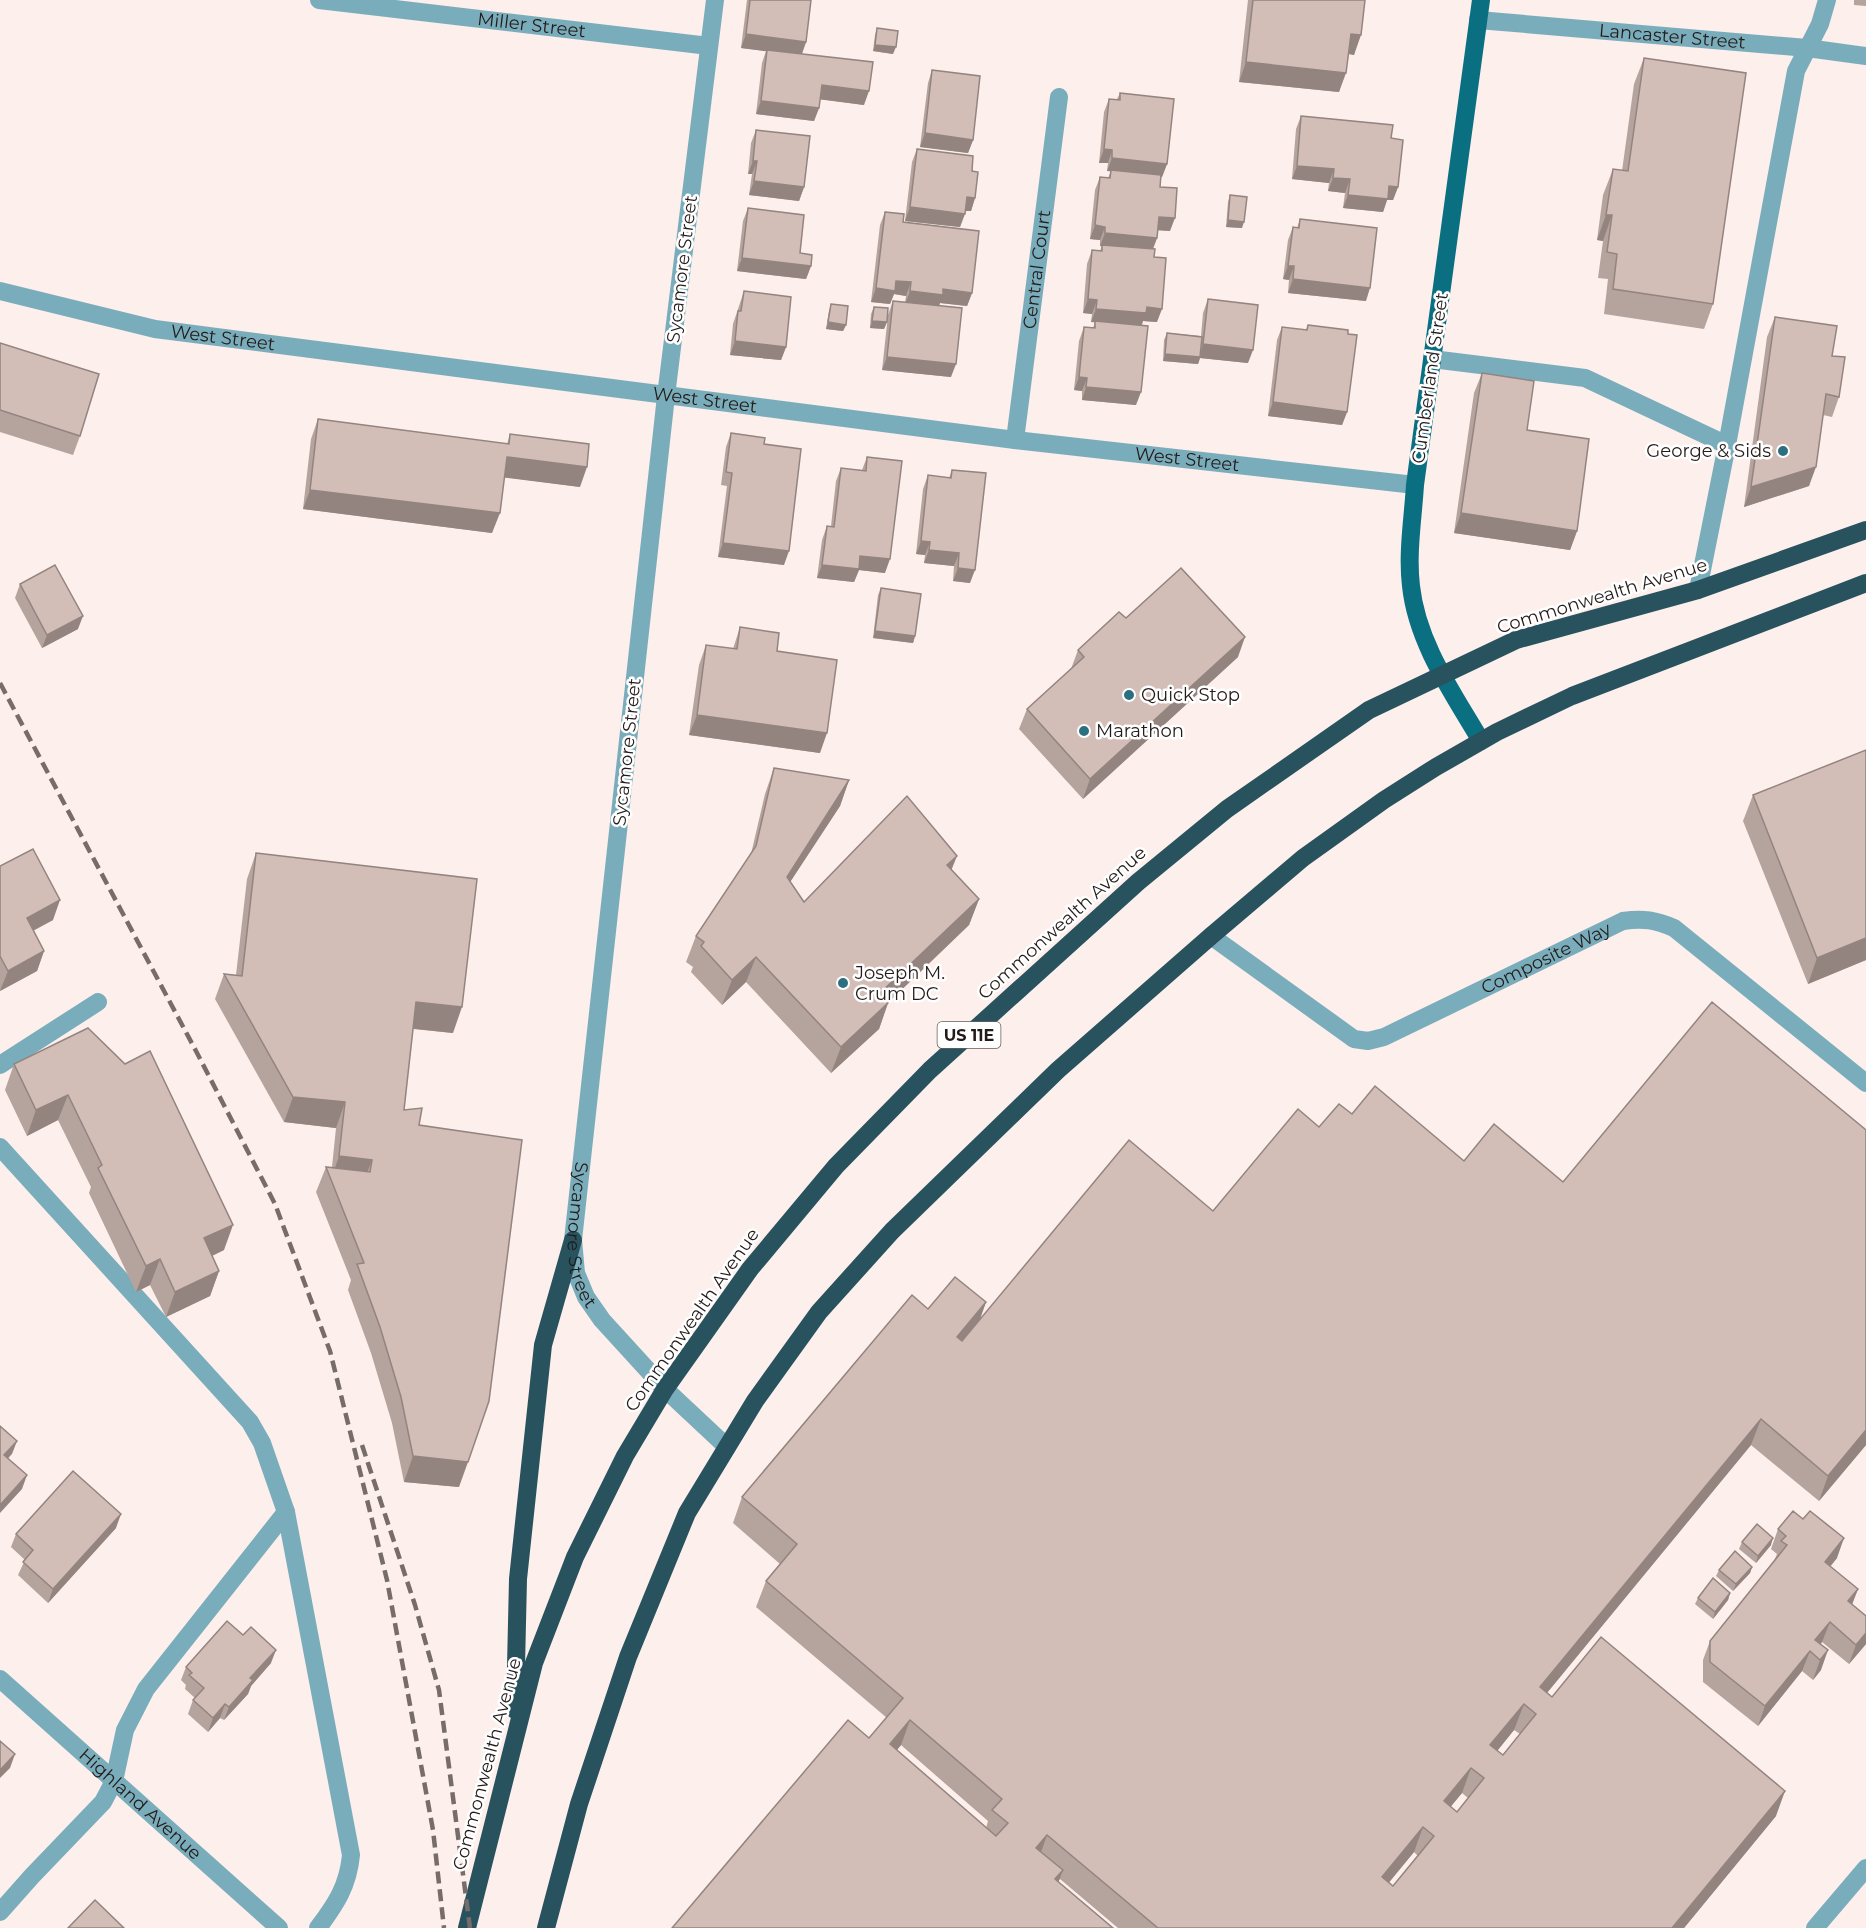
<svg xmlns="http://www.w3.org/2000/svg" width="1866" height="1928" font-family="Montserrat,sans-serif">
	<style>
		.lines { fill: none; stroke-linecap: round; stroke-linejoin: round }
		.minor { stroke: #7aadbb; stroke-width: 18 }
		.major { stroke: #0b6f82; stroke-width: 18 }
		.highway { stroke: #28535e; stroke-width: 18 }
		.rail { stroke: #766c69; stroke-width: 4.5; stroke-dasharray: 12 6; stroke-linecap: butt }
		.wall { fill: #b5a39d; fill-rule: evenodd }
		.shaded-wall { fill: #938480 }
		.building { fill: #d2bdb7; stroke: #938480; stroke-width: 1.5; fill-rule: evenodd }
		.poi-dot { fill: #2b6f80; stroke: #fff; stroke-width: 2 }
		.labels { text-anchor: middle; dominant-baseline: central; stroke-width: 5; stroke-linejoin: round; paint-order: stroke }
		.shield { fill: #fff; stroke: #655f5e; stroke-width: 1.5 }
		.shield-label { font-size: 16px; font-weight: bold; fill: #231b19 }
		.street-label { font-size: 18px; fill: #231b19; stroke: #fff }
		.poi-label { font-size: 18px; fill: #231b19; stroke: #fff; text-anchor: start }
	</style>
	<rect width="100%" height="100%" fill="#fdefeb"/>
	<g class="lines">
		<g class="minor">
			<path id="s1" d="M319 0 709 46"/>
			<path id="s2" d="M715 0 666 396 573 1240 576 1273 586 1297 602 1320 665 1389 727 1447"/>
			<path id="s3" d="M1478 20 1807 48 1866 56"/>
			<path id="s4" d="M0 291 155 329 1015 440 1415 485"/>
			<polyline points="1432,359 1585,378 1727,445"/>
			<path id="s5" d="M1015 440 1059 97"/>
			<polyline points="1698,590 1727,445 1796,71 1820,24 1827,0"/>
			<path id="s6" d="M1211 936 1354 1039 1368 1041 1384 1037 1623 921C1643 918 1656 920 1674 928L1866 1083"/>
			<polyline points="0,1065 98,1002"/>
			<polyline points="0,1147 250,1422 262,1443 286,1512 146,1689 125,1730 114,1781 103,1802 32,1876 0,1912"/>
			<path d="M286 1512 351 1855C348 1886 336 1904 318 1928"/>
			<path id="s7" d="M0 1679 279 1928"/>
			<polyline points="1815,1928 1866,1868"/>
		</g>
		<path class="major" d="M1481 0 1415 485C1413 518 1407 553 1411 586 1417 643 1453 693 1481 741"/>
		<g class="highway">
			<polyline points="515,1710 518,1579 543,1345 573,1240"/>
			<polyline points="467,1928 534,1663 575,1557 625,1456 665,1389 750,1269 836,1166 930,1070 1138,882 1227,809 1369,710 1516,640 1698,590 1866,530"/>
			<polyline points="546,1928 579,1804 628,1657 687,1513 755,1401 819,1312 892,1231 1058,1070 1211,936 1303,858 1384,800 1436,767 1497,732 1572,696 1866,583"/>
		</g>
		<g class="rail">
			<polyline points="0,683 196,1051 275,1204 330,1351 387,1580 433,1830 444,1928"/>
			<polyline points="362,1445 415,1605 439,1690 470,1928"/>
		</g>
	</g>
	<g class="wall">
		<polygon points="747,0 811,0 806,42 802,54 864,105 820,99 819,108 814,121 756,114 762,63 766,51 741,48"/>
		<polygon points="1248,0 1365,0 1354,55 1349,54 1339,92 1239,82"/>
		<polygon points="1854,0 1866,0 1866,6 1854,5"/>
		<polygon points="877,28 893,54 873,51 875,35"/>
		<polygon points="1644,58 1713,304 1704,329 1604,314 1608,279 1598,278 1603,241 1597,240 1603,195 1613,169 1622,171 1634,84"/>
		<polygon points="932,70 973,140 968,153 920,147 928,83"/>
		<polygon points="1120,93 1167,164 1162,177 1161,177 1160,187 1170,231 1157,230 1157,238 1153,249 1154,257 1157,322 1143,321 1142,325 1136,405 1082,400 1082,391 1074,390 1079,341 1084,327 1093,328 1095,322 1091,322 1092,314 1083,313 1087,264 1092,250 1100,251 1102,246 1100,246 1100,240 1090,239 1095,190 1100,177 1108,178 1111,171 1107,171 1108,163 1099,163 1104,112 1109,99 1117,99"/>
		<polygon points="1301,116 1391,138 1398,187 1393,200 1387,200 1383,212 1343,208 1345,193 1328,191 1329,183 1292,179 1296,129"/>
		<polygon points="756,130 804,187 799,201 749,195 752,174 748,174 751,143"/>
		<polygon points="917,149 972,171 975,198 971,211 965,211 960,227 905,221 912,162"/>
		<polygon points="1230,195 1242,228 1226,227 1228,202"/>
		<polygon points="748,208 800,253 811,266 806,279 737,271 743,221"/>
		<polygon points="885,212 903,222 972,293 967,306 940,303 939,306 951,377 882,370 888,315 893,301 905,303 906,296 894,294 890,304 871,302 880,225"/>
		<polygon points="1300,219 1366,301 1288,293 1289,280 1283,279 1288,240 1293,227 1297,228"/>
		<polygon points="744,291 786,347 781,360 730,355 733,324"/>
		<polygon points="1208,299 1248,363 1200,358 1198,364 1163,361 1164,340 1167,333 1201,336 1203,313"/>
		<polygon points="831,304 846,325 843,331 826,329 829,311"/>
		<polygon points="874,307 887,322 884,329 870,328 871,314"/>
		<polygon points="1775,317 1832,356 1839,397 1832,417 1823,415 1809,486 1744,507 1767,337"/>
		<polygon points="1308,325 1348,334 1347,412 1342,425 1268,416 1277,340 1282,327 1306,330"/>
		<polygon points="0,343 80,436 73,455 0,432"/>
		<polygon points="1482,373 1527,430 1577,531 1570,550 1454,533 1474,393"/>
		<polygon points="318,419 507,444 510,434 580,487 504,477 492,533 303,509 311,439"/>
		<polygon points="731,433 764,444 784,565 718,557 727,486 721,485 726,447"/>
		<polygon points="867,457 885,573 859,570 854,582 817,578 822,540 827,526 831,526 836,481 841,468 862,470"/>
		<polygon points="952,470 970,583 953,581 954,566 924,563 925,555 916,554 923,489 928,475 949,478"/>
		<polygon points="20,584 78,629 42,648 15,598"/>
		<polygon points="881,588 915,636 913,643 873,638 878,595"/>
		<polygon points="1126,618 1238,657 1083,799 1019,729 1027,709 1071,669 1078,650"/>
		<polygon points="740,627 777,651 820,753 689,735 699,665 706,645 733,649"/>
		<polygon points="1866,750 1866,960 1808,984 1743,821 1753,795"/>
		<polygon points="774,768 849,780 840,806 790,882 804,902 951,870 979,899 969,925 888,1003 879,1029 831,1073 746,982 722,1005 691,972 693,967 686,962 696,936 751,854 765,794"/>
		<polygon points="256,853 453,1033 413,1029 404,1110 419,1125 459,1487 404,1482 392,1423 371,1353 348,1290 351,1280 316,1192 326,1167 332,1167 336,1128 284,1122 215,999 224,974 236,975 247,879"/>
		<polygon points="0,866 53,920 33,931 44,951 37,971 0,991"/>
		<polygon points="88,1028 224,1250 212,1256 219,1271 210,1296 166,1317 150,1285 136,1292 89,1193 91,1187 58,1120 27,1136 5,1090 14,1064"/>
		<path d="M1352 1114 1464 1161 1866 1445 1819 1501 1751 1445 1547 1693 1552 1697 1776 1816 1684 1928H1118L1060 1879 1058 1882 1113 1928 869 1738 887 1718 756 1607 766 1581 780 1564 733 1523 742 1497 928 1309 986 1302 980 1318 1213 1211 1319 1127ZM1514 1730 1520 1734 1503 1755 1497 1751ZM901 1745 988 1821 986 1828 897 1750ZM1462 1793 1468 1798 1457 1812 1450 1807ZM1414 1852 1418 1856 1393 1886 1389 1882Z"/>
		<polygon points="116,1528 48,1603 18,1575 25,1560 11,1547 16,1534"/>
		<polygon points="1778,1529 1837,1558 1830,1567 1858,1589 1852,1605 1866,1644 1849,1664 1822,1642 1821,1644 1821,1670 1813,1680 1802,1671 1758,1726 1703,1682 1703,1660 1710,1641 1774,1561 1777,1554 1771,1549"/>
		<polygon points="1742,1542 1771,1545 1756,1563 1739,1549"/>
		<polygon points="1752,1567 1750,1573 1733,1591 1716,1576 1719,1570"/>
		<polygon points="1730,1593 1728,1600 1713,1619 1695,1604 1698,1598"/>
		<polygon points="271,1663 251,1686 248,1694 224,1720 220,1718 208,1732 188,1714 193,1700 195,1698 185,1689 186,1685 181,1680 186,1667"/>
	</g>
	<g class="shaded-wall">
		<polygon points="746,34 806,42 801,56 741,48"/>
		<polygon points="1351,34 1361,35 1354,55 1344,53"/>
		<polygon points="875,45 896,47 893,54 873,51"/>
		<polygon points="1246,62 1346,73 1339,92 1239,82"/>
		<polygon points="822,85 869,91 864,105 817,99"/>
		<polygon points="761,101 819,108 814,121 756,114"/>
		<polygon points="925,133 973,140 968,153 920,147"/>
		<polygon points="1104,149 1112,150 1108,163 1099,163"/>
		<polygon points="1112,158 1167,164 1162,177 1107,171"/>
		<polygon points="753,161 757,161 752,174 748,174"/>
		<polygon points="1297,166 1334,169 1329,183 1292,179"/>
		<polygon points="1333,178 1350,179 1345,193 1328,191"/>
		<polygon points="754,181 804,187 799,201 749,195"/>
		<polygon points="1389,186 1398,187 1393,200 1387,200 1383,212 1343,208 1348,195"/>
		<polygon points="967,197 975,198 971,211 962,211"/>
		<polygon points="910,207 965,214 960,227 905,221"/>
		<polygon points="1606,215 1612,215 1603,241 1597,240"/>
		<polygon points="1159,217 1175,218 1170,231 1154,230"/>
		<polygon points="1228,220 1244,222 1242,228 1226,227"/>
		<polygon points="1095,225 1105,227 1100,240 1090,239"/>
		<polygon points="1105,233 1157,238 1152,251 1100,246"/>
		<polygon points="742,258 811,266 806,279 737,271"/>
		<polygon points="1288,266 1294,266 1289,280 1283,279"/>
		<polygon points="1293,279 1370,288 1366,301 1288,293"/>
		<polygon points="896,281 911,282 906,296 894,294 890,304 871,302 876,288"/>
		<polygon points="943,289 972,293 967,306 940,303 938,308 905,304 910,291"/>
		<polygon points="1088,299 1097,300 1092,314 1083,313"/>
		<polygon points="1147,307 1162,309 1157,322 1143,321 1141,326 1091,322 1096,309"/>
		<polygon points="872,321 887,322 884,329 870,328"/>
		<polygon points="828,322 846,325 843,331 826,329"/>
		<polygon points="735,341 786,347 781,360 730,355"/>
		<polygon points="1203,344 1253,350 1248,363 1200,358 1198,364 1163,361 1165,354 1199,357"/>
		<polygon points="887,357 956,364 951,377 882,370"/>
		<polygon points="1079,377 1087,378 1082,391 1074,390"/>
		<polygon points="1086,387 1141,392 1136,405 1082,400"/>
		<polygon points="1273,402 1347,412 1342,425 1268,416"/>
		<polygon points="507,457 587,467 580,487 499,477"/>
		<polygon points="1816,467 1809,486 1744,507 1751,487"/>
		<polygon points="310,490 500,513 492,533 303,509"/>
		<polygon points="1461,513 1577,531 1570,550 1454,533"/>
		<polygon points="921,541 930,542 925,555 916,554"/>
		<polygon points="723,543 789,551 784,565 718,557"/>
		<polygon points="929,550 959,553 954,566 924,563"/>
		<polygon points="860,556 890,559 885,573 859,570 854,582 817,578 822,565"/>
		<polygon points="958,568 975,570 970,583 953,581"/>
		<polygon points="83,616 78,629 42,648 47,635"/>
		<polygon points="875,631 915,636 913,643 873,638"/>
		<polygon points="1245,637 1238,657 1083,799 1090,779"/>
		<polygon points="697,715 827,733 820,753 689,735"/>
		<polygon points="849,780 840,806 777,902 787,877"/>
		<polygon points="957,856 947,881 947,865"/>
		<polygon points="979,899 969,925 871,1019 880,993"/>
		<polygon points="60,900 53,920 19,938 27,918"/>
		<polygon points="1866,938 1866,960 1808,984 1817,958"/>
		<polygon points="44,951 37,971 0,991 8,971"/>
		<polygon points="756,957 746,982 722,1005 732,980"/>
		<polygon points="416,1002 462,1007 453,1033 407,1028"/>
		<polygon points="888,1003 879,1029 831,1073 841,1047"/>
		<polygon points="68,1095 58,1120 27,1136 36,1110"/>
		<polygon points="293,1097 345,1102 336,1128 284,1122"/>
		<polygon points="339,1156 372,1160 362,1186 331,1180"/>
		<polygon points="233,1225 224,1250 195,1264 204,1238"/>
		<polygon points="160,1259 150,1285 136,1292 146,1266"/>
		<polygon points="219,1271 210,1296 166,1317 175,1292"/>
		<polygon points="986,1302 977,1328 948,1363 957,1337"/>
		<polygon points="1761,1419 1751,1445 1532,1711 1540,1687"/>
		<polygon points="1866,1430 1866,1445 1819,1501 1828,1476"/>
		<polygon points="17,1441 12,1454 0,1467 4,1455"/>
		<polygon points="413,1456 468,1462 459,1487 404,1482"/>
		<polygon points="27,1475 22,1489 0,1513 0,1505"/>
		<polygon points="121,1514 116,1528 48,1603 53,1589"/>
		<polygon points="1773,1538 1771,1545 1756,1563 1758,1556"/>
		<polygon points="1844,1538 1837,1558 1817,1582 1825,1562"/>
		<polygon points="1752,1567 1750,1573 1733,1591 1736,1584"/>
		<polygon points="1858,1589 1850,1609 1848,1601"/>
		<polygon points="1730,1593 1728,1600 1713,1619 1715,1612"/>
		<polygon points="1830,1622 1822,1642 1813,1654 1815,1640"/>
		<polygon points="1866,1633 1866,1644 1849,1664 1856,1645"/>
		<polygon points="276,1650 271,1663 251,1686 248,1694 224,1720 229,1707 250,1678"/>
		<polygon points="1828,1650 1821,1670 1813,1680 1820,1660"/>
		<polygon points="1810,1651 1802,1671 1758,1726 1765,1706"/>
		<polygon points="225,1704 220,1718 208,1732 213,1718"/>
		<polygon points="1524,1704 1514,1730 1481,1771 1490,1745"/>
		<polygon points="910,1720 901,1745 880,1770 890,1744"/>
		<polygon points="15,1754 10,1768 0,1778 0,1770"/>
		<polygon points="1471,1768 1462,1793 1434,1827 1444,1801"/>
		<polygon points="1785,1791 1776,1816 1684,1928 1672,1928"/>
		<polygon points="1423,1827 1414,1852 1373,1902 1382,1877"/>
		<polygon points="1047,1835 1038,1861 1036,1848"/>
		<polygon points="1063,1870 1053,1896 1055,1879"/>
	</g>
	<g class="building">
		<polygon points="750,0 811,0 806,42 746,34"/>
		<polygon points="1253,0 1365,0 1361,35 1351,34 1346,73 1246,62"/>
		<polygon points="877,28 898,31 896,47 875,45"/>
		<polygon points="767,50 873,62 869,91 822,85 819,108 761,101"/>
		<polygon points="1644,58 1746,73 1713,304 1613,289 1617,254 1607,252 1612,215 1606,215 1613,169 1628,171"/>
		<polygon points="932,70 980,76 973,140 925,133"/>
		<polygon points="1120,93 1174,99 1167,164 1112,158 1112,150 1104,149 1109,99 1120,100"/>
		<polygon points="1301,116 1393,125 1391,138 1403,140 1398,187 1389,186 1388,199 1348,195 1350,179 1333,178 1334,169 1297,166"/>
		<polygon points="756,130 810,136 804,187 754,181 757,161 753,161"/>
		<polygon points="917,149 973,156 972,171 978,172 975,198 967,197 965,214 910,207"/>
		<polygon points="1111,170 1161,175 1160,187 1177,188 1175,218 1159,217 1157,238 1105,233 1105,227 1095,225 1100,177 1110,178"/>
		<polygon points="1230,195 1247,197 1244,222 1228,220"/>
		<polygon points="748,208 804,215 800,253 812,255 811,266 742,258"/>
		<polygon points="885,212 904,214 903,222 979,231 972,293 943,289 943,295 910,291 911,282 896,281 895,291 876,288"/>
		<polygon points="1300,219 1377,228 1370,288 1293,279 1294,266 1288,266 1293,227 1299,228"/>
		<polygon points="1102,245 1155,249 1154,257 1166,258 1162,309 1147,307 1146,313 1096,309 1097,300 1088,299 1092,250 1102,251"/>
		<polygon points="744,291 791,297 786,347 735,341 738,311 741,311"/>
		<polygon points="1208,299 1258,305 1253,350 1203,344"/>
		<polygon points="893,301 962,308 956,364 887,357"/>
		<polygon points="831,304 848,306 846,325 828,322"/>
		<polygon points="874,307 888,308 887,322 872,321"/>
		<polygon points="1775,317 1837,326 1832,356 1845,357 1839,397 1826,394 1816,467 1751,487"/>
		<polygon points="1095,321 1148,326 1141,392 1086,387 1087,378 1079,377 1084,327 1095,328"/>
		<polygon points="1308,325 1348,330 1348,334 1357,335 1347,412 1273,402 1282,327 1307,330"/>
		<polygon points="1167,333 1202,337 1200,357 1165,354"/>
		<polygon points="0,343 99,374 80,436 0,410"/>
		<polygon points="1482,373 1534,381 1527,430 1589,439 1577,531 1461,513"/>
		<polygon points="318,419 509,444 510,434 589,444 587,467 507,457 500,513 310,490"/>
		<polygon points="731,433 765,438 764,444 801,449 789,551 723,543 732,473 726,472"/>
		<polygon points="867,457 902,461 890,559 860,556 859,569 822,565 827,526 834,527 841,468 866,471"/>
		<polygon points="952,470 986,473 975,570 958,568 959,553 929,550 930,542 921,541 928,475 951,478"/>
		<polygon points="55,565 83,616 47,635 20,584"/>
		<polygon points="1181,568 1245,637 1090,779 1027,709 1084,657 1078,650 1119,612 1126,618"/>
		<polygon points="881,588 921,594 915,636 875,631"/>
		<polygon points="740,627 779,633 777,651 837,660 827,733 697,715 706,645 737,649"/>
		<polygon points="1866,750 1866,938 1817,958 1753,795"/>
		<polygon points="774,768 849,780 787,877 804,902 907,796 957,856 947,865 979,899 880,993 888,1003 841,1047 756,957 732,980 701,946 704,942 696,936 756,846"/>
		<polygon points="33,849 60,900 27,918 44,951 8,971 0,956 0,866"/>
		<polygon points="256,853 477,879 462,1007 416,1002 404,1110 422,1108 419,1125 522,1140 489,1401 468,1462 413,1456 401,1397 380,1327 357,1264 364,1263 326,1167 370,1172 372,1160 339,1156 345,1102 293,1097 224,974 242,976"/>
		<path d="M1712 1002 1866 1130V1430L1828 1476 1761 1419 1540 1687 1552 1697 1601 1637 1785 1791 1672 1928H1158L1047 1835 1036 1848 1063 1870 1055 1879 1113 1928H672L848 1720 869 1738 903 1698 766 1581 797 1544 742 1497 912 1295 928 1309 955 1277 986 1302 957 1337 962 1341 1129 1140 1213 1211 1298 1109 1319 1127 1339 1104 1352 1114 1375 1086 1464 1161 1494 1124 1563 1182ZM1524 1704 1536 1714 1503 1755 1490 1745ZM910 1720 1002 1799 992 1810 1008 1823 996 1836 890 1744ZM1471 1768 1484 1778 1457 1812 1444 1801ZM1423 1827 1434 1836 1393 1886 1382 1877Z"/>
		<polygon points="88,1028 125,1064 150,1051 233,1225 204,1238 219,1271 175,1292 160,1259 146,1266 98,1168 102,1165 68,1095 36,1110 14,1064"/>
		<polygon points="0,1426 17,1441 4,1455 27,1475 0,1505"/>
		<polygon points="73,1471 121,1514 53,1589 23,1562 33,1550 16,1534"/>
		<polygon points="1793,1511 1803,1519 1810,1511 1844,1538 1825,1562 1858,1589 1848,1601 1866,1616 1866,1633 1856,1645 1830,1622 1815,1640 1828,1650 1820,1660 1810,1651 1765,1706 1710,1662 1710,1641 1787,1545 1781,1541 1786,1536 1778,1529"/>
		<polygon points="1757,1524 1773,1538 1758,1556 1742,1542"/>
		<polygon points="1735,1551 1752,1567 1736,1584 1719,1570"/>
		<polygon points="1713,1578 1730,1593 1715,1612 1698,1598"/>
		<polygon points="227,1621 243,1635 251,1627 276,1650 250,1678 253,1680 229,1707 225,1704 213,1718 193,1700 204,1688 189,1675 192,1673 186,1667"/>
		<polygon points="0,1741 15,1754 0,1770"/>
		<polygon points="95,1900 124,1928 68,1928"/>
	</g>
	<g class="poi-dot">
		<circle cx="1783" cy="451" r="6"/>
		<circle cx="1129" cy="695" r="6"/>
		<circle cx="1084" cy="731" r="6"/>
		<circle cx="843" cy="983" r="6"/>
	</g>
	<g class="labels">
		<rect class="shield" x="937.5" y="1022" width="63" height="26" rx="4.5"/>
		<g class="shield-label">
			<text x="969" y="1035">US 11E</text>
		</g>
		<g class="street-label">
			<text stroke="none"><textPath href="#s1" startOffset="214">Miller Street</textPath></text>
			<text stroke="none"><textPath href="#s3" startOffset="195">Lancaster Street</textPath></text>
			<text transform="translate(682 269) rotate(-83)">Sycamore Street</text>
			<text stroke="none"><textPath href="#s5" startOffset="172">Central Court</textPath></text>
			<text stroke="none"><textPath href="#s4" startOffset="228">West Street</textPath></text>
			<text transform="translate(1430 378) rotate(-82)">Cumberland Street</text>
			<text stroke="none"><textPath href="#s4" startOffset="714">West Street</textPath></text>
			<text stroke="none"><textPath href="#s4" startOffset="1200">West Street</textPath></text>
			<text transform="translate(1602 596) rotate(-17)">Commonwealth Avenue</text>
			<text transform="translate(627 752) rotate(-84)">Sycamore Street</text>
			<text transform="translate(1062 923) rotate(-42)">Commonwealth Avenue</text>
			<text stroke="none"><textPath href="#s6" startOffset="387">Composite Way</textPath></text>
			<text stroke="none"><textPath href="#s2" startOffset="1244">Sycamore Street</textPath></text>
			<text transform="translate(692 1320) rotate(-55)">Commonwealth Avenue</text>
			<text transform="translate(487 1764) rotate(-75)">Commonwealth Avenue</text>
			<text stroke="none"><textPath href="#s7" startOffset="188">Highland Avenue</textPath></text>
		</g>
		<g class="poi-label">
			<text x="1771" y="451" text-anchor="end">George &amp; Sids</text>
			<text x="1141" y="695">Quick Stop</text>
			<text x="1096" y="731">Marathon</text>
			<text x="855" y="973">Joseph M.<tspan x="855" dy="21">Crum DC</tspan></text>
		</g>
	</g>
</svg>
